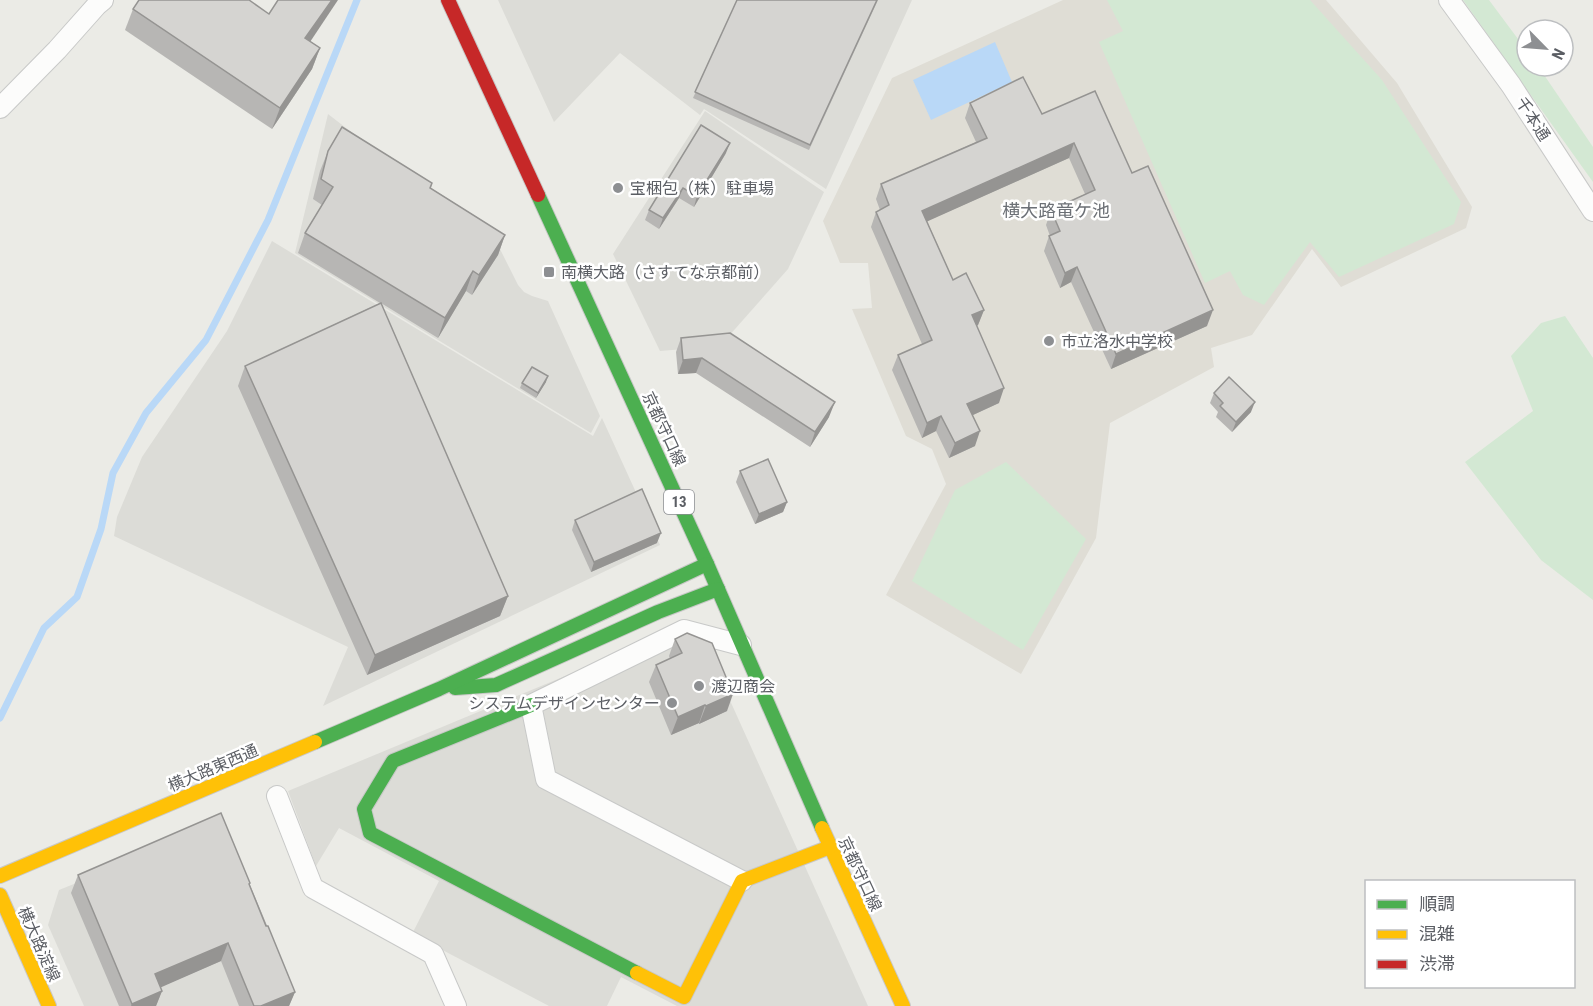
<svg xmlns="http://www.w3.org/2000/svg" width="1593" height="1006" font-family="'Roboto Condensed','Noto Sans JP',sans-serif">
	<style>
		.industrial { fill: #dcdcd7 }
		.education { fill: #dfddd5 }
		.green { fill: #d3e8d3 }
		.water { fill: #b9d8f7 }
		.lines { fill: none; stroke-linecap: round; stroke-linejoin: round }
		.stream { stroke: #b9d8f7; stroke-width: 7 }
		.street-casing { stroke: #c8c9c8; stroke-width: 22 }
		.fast-casing { stroke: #c8c8c7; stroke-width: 16 }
		.slow-casing { stroke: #c8c8c7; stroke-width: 16 }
		.jam-casing { stroke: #c8c8c7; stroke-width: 16 }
		.street { stroke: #fcfcfb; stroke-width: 20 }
		.fast { stroke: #4caf50; stroke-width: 14 }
		.slow { stroke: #ffc107; stroke-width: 14 }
		.jam { stroke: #c62828; stroke-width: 14 }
		.wall { fill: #b7b6b4 }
		.shaded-wall { fill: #959492 }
		.building { fill: #d5d4d1; stroke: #959492; stroke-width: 1.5 }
		.poi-dot { fill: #8d8f92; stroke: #fff; stroke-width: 2 }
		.labels { text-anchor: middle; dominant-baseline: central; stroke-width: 5; stroke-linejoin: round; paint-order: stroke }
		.shield { fill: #fff; stroke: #8c8e92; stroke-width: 1.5 }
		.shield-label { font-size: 15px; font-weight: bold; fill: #5b5e64 }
		.street-label { font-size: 16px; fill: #5b5e64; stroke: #fff }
		.poi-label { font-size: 16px; fill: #5b5e64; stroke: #fff; text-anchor: start }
		.neighbourhood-label { font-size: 18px; fill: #6c7076; stroke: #fff }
	</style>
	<rect width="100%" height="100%" fill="#ebebe6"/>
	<g class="industrial">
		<polygon points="498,0 912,0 826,189 704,109 700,115 620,53 554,122"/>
		<polygon points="705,111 824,192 788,269 720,346 660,351 613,254"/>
		<polygon points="328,114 473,226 497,243 518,285 524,292 532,296 548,301 600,416 591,433 295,253"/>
		<polygon points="272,241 593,436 602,418 660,545 323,706 348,647 114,536 117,517 142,457 227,331"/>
		<polygon points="647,642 709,654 868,1006 677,1006 621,977 607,1006 549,1006 412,934 439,881 339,828 316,866 288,791"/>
		<polygon points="215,827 289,1006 84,1006 48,925 59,890"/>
	</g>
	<polygon class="education" points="1063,0 1326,0 1397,83 1472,207 1466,228 1341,287 1312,249 1252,335 1211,348 1214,367 1110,423 1096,538 1021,674 886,595 946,484 932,449 906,436 852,309 872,308 868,263 840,263 823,221 892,78"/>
	<g class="green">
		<polygon points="1107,0 1310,0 1382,80 1461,202 1454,224 1339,277 1310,242 1264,305 1243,295 1230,271 1205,283 1099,42 1123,31"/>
		<polygon points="1463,0 1489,0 1527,51 1527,66 1538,66 1593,147 1593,182"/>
		<polygon points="1565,316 1593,358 1593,600 1541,560 1465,462 1533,411 1511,356 1541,323"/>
		<polygon points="1006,462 1086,539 1023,650 912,581 955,490"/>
	</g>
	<polygon class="water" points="995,42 1012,82 931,120 913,80"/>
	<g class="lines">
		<polyline class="stream" points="0,718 44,628 77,597 101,529 113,473 146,413 206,340 268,220 357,0"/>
		<defs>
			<g id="street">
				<polyline points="1449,0 1511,85 1593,211"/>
				<polyline points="0,108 57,50 97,5 103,0"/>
				<polyline points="741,645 684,630 531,705 546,779 742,881"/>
				<polyline points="277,796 313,888 433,954 456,1006"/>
			</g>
			<g id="fast">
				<polyline points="538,195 707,564 822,828"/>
				<polyline points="455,688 496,685 658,612 718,589"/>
				<polyline points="531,705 393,761 364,809 370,833 637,973"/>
				<polyline points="315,742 439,689 707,564"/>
			</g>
			<g id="slow">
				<polyline points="822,828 903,1006"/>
				<polyline points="0,876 315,742"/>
				<polyline points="0,895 49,1006"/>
				<polyline points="637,973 684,997 742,881 830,847"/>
			</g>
			<polyline id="jam" points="448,0 538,195"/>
		</defs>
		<use href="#street" class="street-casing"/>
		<use href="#fast" class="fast-casing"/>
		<use href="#slow" class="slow-casing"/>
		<use href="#jam" class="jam-casing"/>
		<use href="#street" class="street"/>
		<use href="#fast" class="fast"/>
		<use href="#slow" class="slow"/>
		<use href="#jam" class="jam"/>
	</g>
	<g class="wall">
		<polygon points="737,0 878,0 809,150 693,98"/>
		<polygon points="133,9 310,41 320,48 312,69 272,129 125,30"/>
		<polygon points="970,103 1042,114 1132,173 1207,326 1111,369 1071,282 1060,288 1044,251 1049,236 1050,236 1046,225 1051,210 1085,194 1069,158 927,221 953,280 984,310 978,325 977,326 999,403 973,415 975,446 949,458 936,431 922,438 892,370 898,355 922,344 871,227 876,212 880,210 876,199 881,184 976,142 965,118"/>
		<polygon points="328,151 432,183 431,188 505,235 498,255 472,295 466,291 438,338 381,303 508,596 500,616 367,675 238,386 245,366 380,303 298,253 305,233 322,205 313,199 320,171"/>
		<polygon points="726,153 694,207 679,198 659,229 645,220 649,210"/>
		<polygon points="681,338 829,417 810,447 696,373 678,374 676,352"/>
		<polygon points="546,382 536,398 520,388 522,383"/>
		<polygon points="1214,393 1251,412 1232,432 1216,417 1218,412 1210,403"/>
		<polygon points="740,471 787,502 783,512 755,524 736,482"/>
		<polygon points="575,520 657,543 591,572 572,530"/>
		<polygon points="675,639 727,711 699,724 699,723 671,735 649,682 656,665 670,659 669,656"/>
		<polygon points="78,875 250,885 295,992 289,1006 239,1006 221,961 160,987 162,991 156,1006 119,1006 71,893"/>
	</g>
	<g class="shaded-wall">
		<polygon points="332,0 338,0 298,60 305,38"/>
		<polygon points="320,48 312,69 272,129 280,108"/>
		<polygon points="730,143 726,153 694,207 697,196"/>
		<polygon points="1074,143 1069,158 917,226 922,211"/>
		<polygon points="683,188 679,198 659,229 663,218"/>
		<polygon points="505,235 498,255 472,295 479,275"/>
		<polygon points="1077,267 1071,282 1060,288 1065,273"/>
		<polygon points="473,271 466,291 438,338 445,318"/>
		<polygon points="984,310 978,325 966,330 972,315"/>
		<polygon points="1213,310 1207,326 1111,369 1116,354"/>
		<polygon points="702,358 696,373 678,374 683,360"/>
		<polygon points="548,376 546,382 536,398 538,393"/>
		<polygon points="1004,388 999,403 962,420 967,404"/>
		<polygon points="835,402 829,417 810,447 815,432"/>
		<polygon points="1255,402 1251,412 1232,432 1236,422"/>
		<polygon points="941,416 936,431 922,438 927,423"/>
		<polygon points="980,431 975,446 949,458 955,443"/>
		<polygon points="787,502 783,512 755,524 759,514"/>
		<polygon points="661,533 657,543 591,572 594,562"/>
		<polygon points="508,596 500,616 367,675 375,655"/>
		<polygon points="733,694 727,711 699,724 706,706"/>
		<polygon points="705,705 699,723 671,735 678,717"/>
		<polygon points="228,943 221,961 148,993 155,974"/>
		<polygon points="162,991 156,1006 131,1006 132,1004"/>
		<polygon points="295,992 289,1006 261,1006"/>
	</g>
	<g class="building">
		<polygon points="139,0 249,0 269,14 278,0 332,0 305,38 320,48 280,108 133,9"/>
		<polygon points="737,0 877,0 810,145 695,92"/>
		<polygon points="1023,77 1042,114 1095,91 1132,173 1148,166 1213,310 1116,354 1077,267 1065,273 1049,236 1060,231 1051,210 1095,190 1074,143 922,211 953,280 966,273 984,310 972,315 1004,388 967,404 980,431 955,443 941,416 927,423 898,355 932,340 876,212 889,205 881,184 987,138 970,103"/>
		<polygon points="701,125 730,143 697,196 683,188 663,218 649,210"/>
		<polygon points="342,127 432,183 430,188 505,235 479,275 473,271 445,318 305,233 333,187 321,179 328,151"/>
		<polygon points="381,303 508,596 375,655 245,366"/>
		<polygon points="730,333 835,402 815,432 702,358 683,360 681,338"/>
		<polygon points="532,367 548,376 538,393 522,383"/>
		<polygon points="1229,377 1255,402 1236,422 1220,406 1223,403 1214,393"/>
		<polygon points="768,459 787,502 759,514 740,471"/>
		<polygon points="642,489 661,533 594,562 575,520"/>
		<polygon points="687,633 712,643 733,694 706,706 705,705 678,717 656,665 682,653 675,639"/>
		<polygon points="221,813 250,883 249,884 266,926 268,926 295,992 261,1006 254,1006 228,943 155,974 162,991 132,1004 78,875"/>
	</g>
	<g class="poi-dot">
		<circle cx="618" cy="188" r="6"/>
		<rect x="543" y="266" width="12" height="12" rx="3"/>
		<circle cx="1049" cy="341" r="6"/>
		<circle cx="699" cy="686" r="6"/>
		<circle cx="672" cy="703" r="6"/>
	</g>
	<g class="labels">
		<rect class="shield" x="664" y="490" width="30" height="24" rx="4.5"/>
		<g class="shield-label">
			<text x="679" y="502">13</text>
		</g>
		<g class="street-label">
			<text transform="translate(1533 119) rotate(57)">千本通</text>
			<text transform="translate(664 429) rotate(65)">京都守口線</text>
			<text transform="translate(213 768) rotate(-23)">横大路東西通</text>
			<text transform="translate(860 874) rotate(65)">京都守口線</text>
			<text transform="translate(39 944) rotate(66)">横大路淀線</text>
		</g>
		<g class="poi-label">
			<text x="630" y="188">宝梱包（株）駐車場</text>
			<text x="561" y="272">南横大路（さすてな京都前）</text>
			<text x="1061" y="341">市立洛水中学校</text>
			<text x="711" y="686">渡辺商会</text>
			<text x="660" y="703" text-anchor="end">システムデザインセンター</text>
		</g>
		<g class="neighbourhood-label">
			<text x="1056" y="210">横大路竜ケ池</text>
		</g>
	</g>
	<rect x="1365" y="880" width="210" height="108" fill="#ffffff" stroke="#bdbfc1" stroke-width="1.5"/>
	<rect x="1377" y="900" width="30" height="9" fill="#4caf50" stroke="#bdbfc1" stroke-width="1.5"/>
	<text x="1419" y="910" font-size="18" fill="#5b5e64">順調</text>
	<rect x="1377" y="930" width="30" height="9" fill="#ffc107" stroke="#bdbfc1" stroke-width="1.5"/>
	<text x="1419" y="940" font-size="18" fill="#5b5e64">混雑</text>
	<rect x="1377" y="960" width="30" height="9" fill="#c62828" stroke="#bdbfc1" stroke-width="1.5"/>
	<text x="1419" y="970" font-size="18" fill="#5b5e64">渋滞</text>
	<g transform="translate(1545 48) rotate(115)"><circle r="28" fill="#ffffff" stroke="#bdbfc1" stroke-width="1.5"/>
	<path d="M0-4.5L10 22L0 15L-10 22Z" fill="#8d8f92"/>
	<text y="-9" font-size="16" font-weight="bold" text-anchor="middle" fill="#5b5e64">N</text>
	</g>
</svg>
